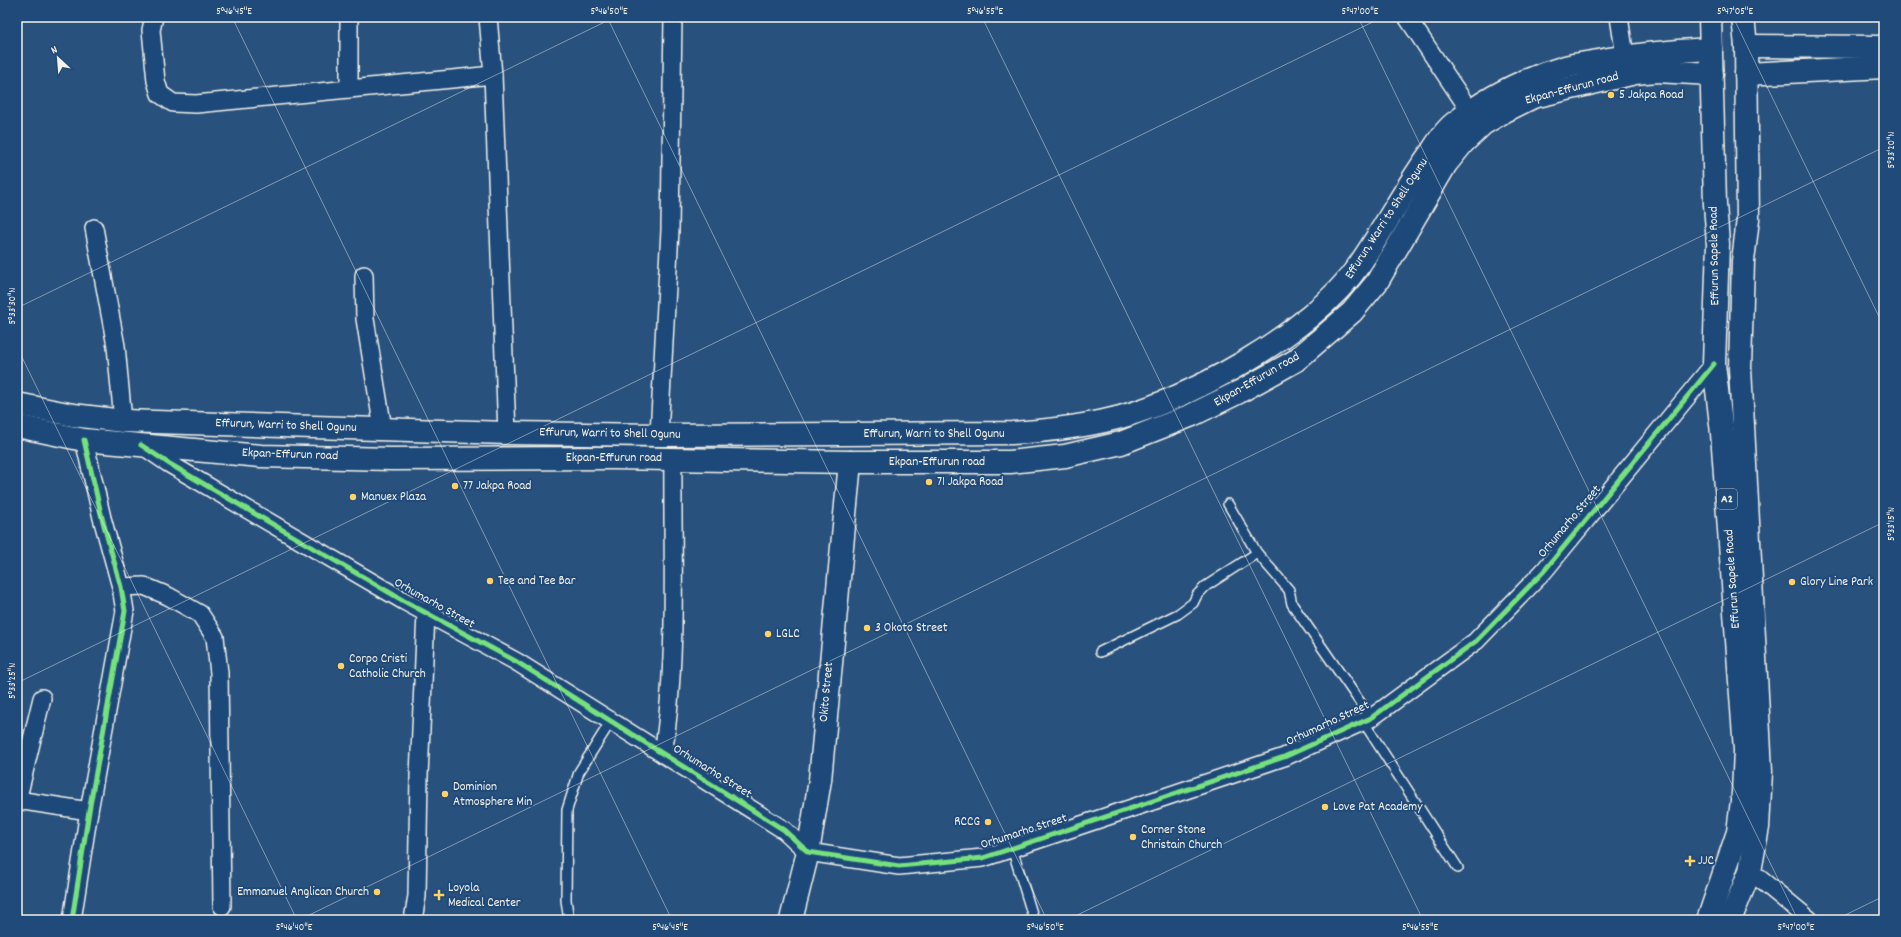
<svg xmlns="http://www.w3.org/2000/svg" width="1901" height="937" font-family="Dekko,sans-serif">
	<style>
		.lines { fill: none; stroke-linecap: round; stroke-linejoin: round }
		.lane-casing { stroke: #f4f1e8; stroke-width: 12 }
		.street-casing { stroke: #f4f1e8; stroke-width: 20 }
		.secondary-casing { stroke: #f4f1e8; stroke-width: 25 }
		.highway-casing { stroke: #f4f1e8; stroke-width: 25 }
		.lane { stroke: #1f4a7a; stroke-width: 9 }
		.street { stroke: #1f4a7a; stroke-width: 17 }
		.secondary { stroke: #1f4a7a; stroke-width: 22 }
		.highway { stroke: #1f4a7a; stroke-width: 22 }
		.cycleway-casing { stroke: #1f4a7a; stroke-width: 8 }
		.cycleway { stroke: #77e17e; stroke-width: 5 }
		.ticks { fill: none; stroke: #f4f1e8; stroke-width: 1; stroke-opacity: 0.45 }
		.poi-dot { fill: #ffd166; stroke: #1f4a7a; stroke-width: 1.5 }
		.labels { text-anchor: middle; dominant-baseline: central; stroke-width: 4; stroke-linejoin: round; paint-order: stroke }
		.shield { fill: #1f4a7a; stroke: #b4bfc7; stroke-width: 1 }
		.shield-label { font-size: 12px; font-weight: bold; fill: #f4f1e8 }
		.street-label { font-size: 13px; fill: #f4f1e8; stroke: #1f4a7a }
		.poi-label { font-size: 13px; fill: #f4f1e8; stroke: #1f4a7a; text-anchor: start }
		.neatline { fill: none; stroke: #f4f1e8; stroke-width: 1.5 }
		.ticks-label { font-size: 10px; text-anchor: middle; fill: #f4f1e8 }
	</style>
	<rect width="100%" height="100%" fill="#28517e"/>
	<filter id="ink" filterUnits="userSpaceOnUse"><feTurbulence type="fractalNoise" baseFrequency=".025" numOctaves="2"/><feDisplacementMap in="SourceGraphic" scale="8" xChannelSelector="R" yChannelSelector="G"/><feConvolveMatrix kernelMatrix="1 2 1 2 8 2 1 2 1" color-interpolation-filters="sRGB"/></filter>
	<g filter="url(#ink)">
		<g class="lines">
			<defs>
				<g id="lane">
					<polyline points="1228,504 1257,553 1289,590 1292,604 1371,718"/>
					<polyline points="1100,652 1178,614 1193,603 1197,595 1206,586 1257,553"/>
					<polyline points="1363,721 1458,868"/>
					<polyline points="1012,848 1034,920"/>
					<polyline points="569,920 566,900 567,810 579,772 611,721"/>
				</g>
				<g id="street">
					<polyline points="154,17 151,30 156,81 160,94 173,103 196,104 493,75"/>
					<polyline points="349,17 349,89"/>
					<polyline points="488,17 493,75 507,433"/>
					<polyline points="1407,17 1470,111"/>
					<polyline points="1619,17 1625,56"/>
					<polyline points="94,228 116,346 123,421"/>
					<polyline points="364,275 365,319 383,429"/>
					<polyline points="659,435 670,230 673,17"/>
					<polyline points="143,446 168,463 404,601 517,662 784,830 808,852 899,866 983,858 1284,757 1371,718 1476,641 1544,571 1714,364"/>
					<polyline points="121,587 144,586 168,596 200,614 215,637 219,673 222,906"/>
					<path d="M663 754C678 657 672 557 673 459"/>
					<polyline points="17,800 89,811"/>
					<polyline points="17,801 42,698"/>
					<polyline points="1750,871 1810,920"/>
					<polyline points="72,920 89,811 125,611 121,587 102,518 84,440"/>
					<polyline points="413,920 417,896 419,776 426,613"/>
				</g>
				<g id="secondary">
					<polyline points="1746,46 1884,47"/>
					<polyline points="1746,74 1884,67"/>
					<path d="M17 404 73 415 123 421 507 433 659 435 1012 433C1043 431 1073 428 1104 421 1184 404 1312 333 1359 265 1385 228 1405 187 1432 151 1438 142 1444 131 1453 124 1485 99 1525 78 1565 67 1575 64 1587 63 1598 61 1636 54 1673 51 1711 49"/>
					<polyline points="17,426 84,440 261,456 391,459 613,458 850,462 1010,462 1065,456 1121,443 1192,415 1239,392 1295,361 1352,312 1377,282 1446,164 1463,143 1483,124 1505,111 1533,97 1635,73 1656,71 1712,74"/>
					<polyline points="791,920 808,852 820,780 850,462"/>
				</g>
				<g id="highway">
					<polyline points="1708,920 1738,832 1743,793 1745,750 1722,433 1714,364 1718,244 1715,204 1710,17"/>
					<polyline points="1730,920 1750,871 1758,827 1761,772 1740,368 1743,261 1748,219 1746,46 1743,17"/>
				</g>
			</defs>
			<use href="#lane" class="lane-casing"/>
			<use href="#street" class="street-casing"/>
			<use href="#secondary" class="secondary-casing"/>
			<use href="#highway" class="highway-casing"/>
			<use href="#lane" class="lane"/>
			<use href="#street" class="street"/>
			<use href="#secondary" class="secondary"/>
			<use href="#highway" class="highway"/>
			<defs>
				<g id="cycleway">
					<polyline points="141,445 168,463 404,601 517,662 784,830 808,852 899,866 983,858 1284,757 1371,718 1476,641 1544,571 1714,364"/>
					<polyline points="72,920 89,811 125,611 121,587 102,518 84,440"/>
				</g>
			</defs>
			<use href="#cycleway" class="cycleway-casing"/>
			<use href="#cycleway" class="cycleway"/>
		</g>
	</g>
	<path class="ticks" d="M232 17 672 920M607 17 1047 920M982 17 1423 920M1358 17 1798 920M1733 17 1884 327M17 308 615 17M17 347 297 920M17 683 1383 17M299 920 1884 147M1067 920 1884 522M1835 920 1884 896"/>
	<g class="poi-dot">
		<circle cx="1611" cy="95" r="4"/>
		<circle cx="929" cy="482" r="4"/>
		<circle cx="455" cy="486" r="4"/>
		<circle cx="353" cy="497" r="4"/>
		<circle cx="490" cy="581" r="4"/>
		<circle cx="1792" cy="582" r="4"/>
		<circle cx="867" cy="628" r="4"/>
		<circle cx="768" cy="634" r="4"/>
		<circle cx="341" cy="666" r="4"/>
		<circle cx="445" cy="794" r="4"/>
		<circle cx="1325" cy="807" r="4"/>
		<circle cx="988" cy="822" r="4"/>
		<circle cx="1133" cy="837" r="4"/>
		<path d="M1688 855h4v4h4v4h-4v4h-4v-4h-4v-4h4z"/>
		<circle cx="377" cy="892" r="4"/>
		<path d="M437 889h4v4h4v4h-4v4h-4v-4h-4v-4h4z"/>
	</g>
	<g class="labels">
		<rect class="shield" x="1717" y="489" width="20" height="20" rx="3"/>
		<g class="shield-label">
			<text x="1727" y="499">A2</text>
		</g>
		<g class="street-label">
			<text transform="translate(1572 89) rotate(-15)">Ekpan-Effurun road</text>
			<text transform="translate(1387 219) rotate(-57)">Effurun, Warri to Shell Ogunu</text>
			<text transform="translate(1715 256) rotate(-91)">Effurun Sapele Road</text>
			<text transform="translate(1257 380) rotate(-30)">Ekpan-Effurun road</text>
			<text transform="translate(286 426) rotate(2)">Effurun, Warri to Shell Ogunu</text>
			<text transform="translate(610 434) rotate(1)">Effurun, Warri to Shell Ogunu</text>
			<text x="934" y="434">Effurun, Warri to Shell Ogunu</text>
			<text transform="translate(290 455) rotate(2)">Ekpan-Effurun road</text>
			<text x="614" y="458">Ekpan-Effurun road</text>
			<text x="937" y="462">Ekpan-Effurun road</text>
			<text transform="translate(1570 522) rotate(-50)">Orhumarho Street</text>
			<text transform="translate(1733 579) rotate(-94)">Effurun Sapele Road</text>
			<text transform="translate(434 604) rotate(29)">Orhumarho Street</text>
			<text transform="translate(827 692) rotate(-85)">Okito Street</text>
			<text transform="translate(1328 724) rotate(-25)">Orhumarho Street</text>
			<text transform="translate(712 772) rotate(32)">Orhumarho Street</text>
			<text transform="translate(1024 832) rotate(-18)">Orhumarho Street</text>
		</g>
		<g class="poi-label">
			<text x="1619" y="95">5 Jakpa Road</text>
			<text x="937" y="482">71 Jakpa Road</text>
			<text x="463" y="486">77 Jakpa Road</text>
			<text x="361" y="497">Manuex Plaza</text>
			<text x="498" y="581">Tee and Tee Bar</text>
			<text x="1800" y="582">Glory Line Park</text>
			<text x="875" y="628">3 Okoto Street</text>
			<text x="776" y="634">LGLC</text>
			<text x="349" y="659">Corpo Cristi<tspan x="349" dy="15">Catholic Church</tspan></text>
			<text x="453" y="787">Dominion<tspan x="453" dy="15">Atmosphere Min</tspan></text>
			<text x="1333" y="807">Love Pat Academy</text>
			<text x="980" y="822" text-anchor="end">RCCG</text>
			<text x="1141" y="830">Corner Stone<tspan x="1141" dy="15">Christain Church</tspan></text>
			<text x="1698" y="861">JJC</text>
			<text x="448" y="888">Loyola<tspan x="448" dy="15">Medical Center</tspan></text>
			<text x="369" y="892" text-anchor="end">Emmanuel Anglican Church</text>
		</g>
	</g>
	<rect width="1901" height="937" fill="none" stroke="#1f4a7a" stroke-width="44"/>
	<g transform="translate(58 58) rotate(334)" stroke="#1f4a7a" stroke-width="3" paint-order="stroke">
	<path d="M0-3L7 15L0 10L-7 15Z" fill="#f4f1e8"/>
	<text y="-6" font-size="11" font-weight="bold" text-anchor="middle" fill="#f4f1e8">N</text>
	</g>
	<rect x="22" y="22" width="1857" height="893" class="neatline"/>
	<g class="ticks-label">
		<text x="234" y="14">5°46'45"E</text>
		<text x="609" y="14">5°46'50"E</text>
		<text x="985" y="14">5°46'55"E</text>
		<text x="1360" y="14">5°47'00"E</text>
		<text x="1735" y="14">5°47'05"E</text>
		<text transform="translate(1890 150) rotate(-90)" y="4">5°33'20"N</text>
		<text transform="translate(11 306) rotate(-90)" y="4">5°33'30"N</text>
		<text transform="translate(1890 524) rotate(-90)" y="4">5°33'15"N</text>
		<text transform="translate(11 681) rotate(-90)" y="4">5°33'25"N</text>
		<text x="294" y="930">5°46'40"E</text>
		<text x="670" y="930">5°46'45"E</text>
		<text x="1045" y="930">5°46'50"E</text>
		<text x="1420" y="930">5°46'55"E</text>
		<text x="1796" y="930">5°47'00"E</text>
	</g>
</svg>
